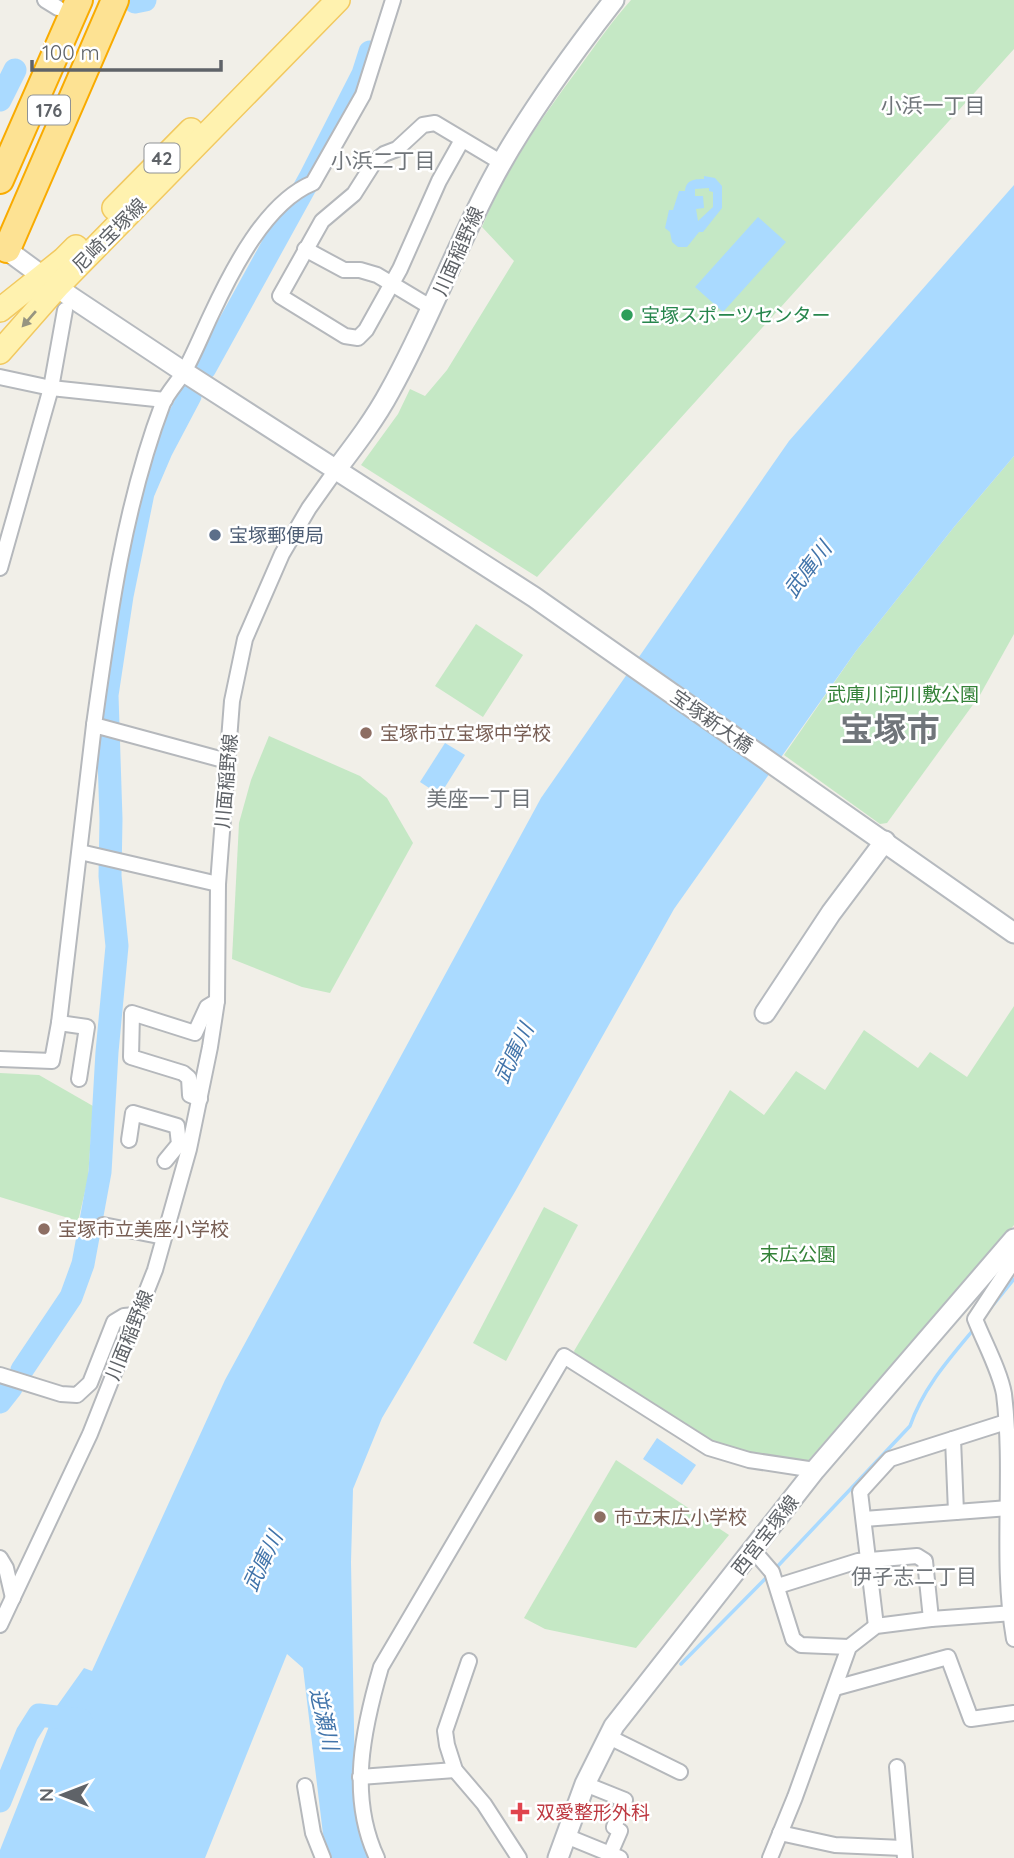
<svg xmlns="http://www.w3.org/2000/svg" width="1014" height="1858" font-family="Quicksand,'Noto Sans JP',sans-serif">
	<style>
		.green { fill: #c5e8c5 }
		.water { fill: #aadaff; fill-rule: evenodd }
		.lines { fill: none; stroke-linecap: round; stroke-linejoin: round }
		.stream { stroke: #aadaff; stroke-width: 3.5 }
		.river { stroke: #aadaff; stroke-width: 23 }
		.street-casing { stroke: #b5b8bc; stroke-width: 18 }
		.secondary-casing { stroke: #b6babf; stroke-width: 23 }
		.primary-casing { stroke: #f2c960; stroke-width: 26 }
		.highway-casing { stroke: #f9ab00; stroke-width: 30 }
		.street { stroke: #fff; stroke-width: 14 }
		.secondary { stroke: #fff; stroke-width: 19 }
		.primary { stroke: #fff2af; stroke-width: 23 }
		.highway { stroke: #fde293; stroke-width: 26 }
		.oneway { fill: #979581 }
		.leisure-dot { fill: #2e9e5b; stroke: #fff; stroke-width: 2.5 }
		.service-dot { fill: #5c6f8a; stroke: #fff; stroke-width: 2.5 }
		.education-dot { fill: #8d6e63; stroke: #fff; stroke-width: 2.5 }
		.health-dot { fill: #e0444e; stroke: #fff; stroke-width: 2.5 }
		.labels { text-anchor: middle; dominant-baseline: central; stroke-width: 5; stroke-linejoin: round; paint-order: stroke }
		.shield { fill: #fff; stroke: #8f9295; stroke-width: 2 }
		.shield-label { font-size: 18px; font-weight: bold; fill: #5f6368 }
		.street-label { font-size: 19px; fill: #5f6368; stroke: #fff }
		.leisure-label { font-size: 19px; fill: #27864d; stroke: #fff; text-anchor: start }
		.service-label { font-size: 19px; fill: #4e5e75; stroke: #fff; text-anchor: start }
		.park-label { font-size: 19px; fill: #348238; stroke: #fff }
		.education-label { font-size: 19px; fill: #785e54; stroke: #fff; text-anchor: start }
		.health-label { font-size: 19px; fill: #be3a42; stroke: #fff; text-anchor: start }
		.neighbourhood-label { font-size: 21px; fill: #70757a; stroke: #fff }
		.water-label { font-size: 21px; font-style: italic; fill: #4174aa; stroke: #fff }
		.town-label { font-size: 33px; font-weight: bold; fill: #70757a; stroke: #fff }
	</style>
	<rect width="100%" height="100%" fill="#f1efe8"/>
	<g class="green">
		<path d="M631 0H1014V49L537 577 361 465 398 414 410 389 425 396 447 370 514 261 482 227C506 168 544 115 581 65 597 43 613 20 631 0Z"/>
		<polygon points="1014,456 1014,634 980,695 887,823 880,824 784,755 856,651 954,527"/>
		<polygon points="476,624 523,655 483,717 435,686"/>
		<polygon points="269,736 360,776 387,798 413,843 330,993 302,987 232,959 239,823 251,780"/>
		<polygon points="1014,1006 1014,1225 807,1462 746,1455 707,1438 577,1359 574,1351 730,1090 764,1115 796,1071 825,1090 864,1030 918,1068 930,1052 967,1077"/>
		<polygon points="0,1073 39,1075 93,1106 88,1179 78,1221 0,1197"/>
		<polygon points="544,1207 578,1225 506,1361 473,1343"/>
		<polygon points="616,1460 729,1535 636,1648 545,1629 524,1618"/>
	</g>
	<g class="water">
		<path d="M704 176 715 178 722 186V208L703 232H699L687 247H678L672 242 670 232 665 228 669 210H673L679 191H685C686 180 694 179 704 179ZM709 188V191L713 192V207L698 221 696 209 704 208 703 196H695V189Z"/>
		<polygon points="1014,185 1014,456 954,527 856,651 674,909 516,1190 382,1418 353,1489 351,1562 355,1783 371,1858 331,1858 323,1834 303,1668 287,1654 205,1858 0,1858 0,1850 57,1706 84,1668 92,1671 225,1380 541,798 789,441"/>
		<polygon points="758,217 786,242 723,312 695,287"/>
		<polygon points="445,743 465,755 440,795 420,782"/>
		<polygon points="657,1438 696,1465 682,1485 643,1459"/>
	</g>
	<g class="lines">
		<g class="stream">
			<polyline points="989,1310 1014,1279"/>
			<path d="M775 1569 910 1426C923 1388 949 1359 974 1329"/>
			<polyline points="681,1664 768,1576"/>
		</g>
		<g class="river">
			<polyline points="135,2 145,0"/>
			<polyline points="0,100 15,70"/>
			<polyline points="205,368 311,176 363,74 370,52"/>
			<polyline points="22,1370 71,1297 83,1264 100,1172 107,1052 117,946 110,876 111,819 107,695 122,596 143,493 161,451 190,396"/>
			<polyline points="0,1402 11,1388"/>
			<polyline points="0,1801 27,1734 39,1715 81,1720"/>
		</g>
		<defs>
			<g id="street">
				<polyline points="45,0 58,8"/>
				<polyline points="462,140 439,181 400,269 366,330 358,338 345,336 280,296 322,221 354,194 375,161 384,154 397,149 423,125 435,123 502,163"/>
				<polyline points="305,249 344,270 360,270 377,275 432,308"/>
				<polyline points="0,377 51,388 165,400"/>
				<polyline points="0,568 51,388 65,310"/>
				<path d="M94 725C109 617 124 506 163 403 168 392 177 383 184 372 194 354 202 334 211 315 232 270 266 202 313 183L363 95 393 0"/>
				<polyline points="80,852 218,884"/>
				<polyline points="59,1023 87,1027 79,1079"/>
				<polyline points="0,1059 52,1061 59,1023 94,725 227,761"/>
				<polyline points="200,1099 190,1095 189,1078 183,1073 131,1057 132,1013 195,1033 207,1007 217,1001"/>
				<polyline points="129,1140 133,1113 177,1126 179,1144 165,1161"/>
				<polyline points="103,1225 164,1237"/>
				<path d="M1014 1260 975 1319C984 1342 1000 1371 1004 1394 1014 1476 1000 1558 1014 1639"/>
				<polyline points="0,1375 61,1394 77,1395 90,1383 114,1322 124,1316 135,1315"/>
				<polyline points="953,1439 956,1512"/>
				<polyline points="864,1519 1009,1508"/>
				<polyline points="753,1550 772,1572 793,1639 801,1645 849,1647"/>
				<polyline points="0,1558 6,1568 13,1598"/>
				<polyline points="778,1586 858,1561 917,1556 925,1561 931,1619"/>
				<polyline points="0,1625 90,1434 155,1270 189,1149 210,1047 217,1001 218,884 232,701 245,639 282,554 309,508 336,470"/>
				<polyline points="876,1626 860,1492 890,1459 1006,1422"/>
				<polyline points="469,1661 445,1731 447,1745 455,1770 484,1804 519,1858"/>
				<polyline points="835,1688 948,1657 971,1719 1014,1713"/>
				<polyline points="609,1737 680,1772"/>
				<polyline points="897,1767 905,1858"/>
				<polyline points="360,1777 455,1770"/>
				<polyline points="585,1784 625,1800 614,1827 620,1831 610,1854"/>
				<polyline points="305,1786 313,1833 323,1858"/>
				<polyline points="780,1833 835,1845 903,1848"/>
				<polyline points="566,1836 620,1858"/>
				<path d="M377 1858C348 1796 363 1729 381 1667L564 1356 709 1448 749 1460 815 1470"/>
				<polyline points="770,1858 795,1797 849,1647 876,1626 931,1619 1014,1613"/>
			</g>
			<g id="secondary">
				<polyline points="0,245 71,297 184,372 534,597 1014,933"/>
				<path d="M336 470C355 445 375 419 390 391 428 323 455 249 492 180 524 120 572 54 614 0"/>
				<polyline points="765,1013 831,913 885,841"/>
				<polyline points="558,1858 585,1784 614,1726 815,1470 1014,1239"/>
			</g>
			<g id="primary">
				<polyline points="114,208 191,130"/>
				<polyline points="0,310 64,259 76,247"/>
				<polyline points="0,352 58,286 338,0"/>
			</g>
			<g id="highway">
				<polyline points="0,180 79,0"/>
				<polyline points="7,249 115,0"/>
			</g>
		</defs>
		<use href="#street" class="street-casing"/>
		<use href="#secondary" class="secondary-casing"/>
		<use href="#primary" class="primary-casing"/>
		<use href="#highway" class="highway-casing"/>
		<use href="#street" class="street"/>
		<use href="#secondary" class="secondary"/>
		<use href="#primary" class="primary"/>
		<use href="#highway" class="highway"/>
	</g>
	<defs><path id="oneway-solid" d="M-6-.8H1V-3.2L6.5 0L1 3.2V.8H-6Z" transform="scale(1.75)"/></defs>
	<use class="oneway" href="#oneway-solid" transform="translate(29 319) rotate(131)"/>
	<circle class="leisure-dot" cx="627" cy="315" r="7"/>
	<circle class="service-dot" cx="215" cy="535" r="7"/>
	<g class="education-dot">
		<circle cx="366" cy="733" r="7"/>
		<circle cx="44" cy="1229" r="7"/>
		<circle cx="600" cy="1517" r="7"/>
	</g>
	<path class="health-dot" d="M516.5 1801.5h7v7h7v7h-7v7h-7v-7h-7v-7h7z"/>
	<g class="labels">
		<g class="shield">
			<rect x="28" y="95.5" width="42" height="29" rx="5"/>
			<rect x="144.5" y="143.5" width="35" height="29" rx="5"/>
		</g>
		<g class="shield-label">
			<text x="49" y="110">176</text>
			<text x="162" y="158">42</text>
		</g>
		<g class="street-label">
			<text transform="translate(109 235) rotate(-45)">尼崎宝塚線</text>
			<text transform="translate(458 251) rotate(-66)">川面稲野線</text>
			<text transform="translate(712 721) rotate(35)">宝塚新大橋</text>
			<text transform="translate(226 781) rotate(-85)">川面稲野線</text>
			<text transform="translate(129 1335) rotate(-68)">川面稲野線</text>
			<text transform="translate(765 1535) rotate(-52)">西宮宝塚線</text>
		</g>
		<g class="leisure-label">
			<text x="641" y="315">宝塚スポーツセンター</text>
		</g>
		<g class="service-label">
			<text x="229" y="535">宝塚郵便局</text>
		</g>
		<g class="park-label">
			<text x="903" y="694">武庫川河川敷公園</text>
			<text x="798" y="1254">末広公園</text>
		</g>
		<g class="education-label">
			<text x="380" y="733">宝塚市立宝塚中学校</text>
			<text x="58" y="1229">宝塚市立美座小学校</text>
			<text x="614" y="1517">市立末広小学校</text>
		</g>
		<g class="health-label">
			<text x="536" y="1812">双愛整形外科</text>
		</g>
		<g class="neighbourhood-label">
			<text x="933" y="105">小浜一丁目</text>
			<text x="383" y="160">小浜二丁目</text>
			<text x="479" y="798">美座一丁目</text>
			<text x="914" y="1576">伊孑志二丁目</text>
		</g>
		<g class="water-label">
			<text transform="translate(807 569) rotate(-53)">武庫川</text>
			<text transform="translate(513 1053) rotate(-64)">武庫川</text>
			<text transform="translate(262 1561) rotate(-64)">武庫川</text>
			<text transform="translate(325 1719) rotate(77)">逆瀬川</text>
		</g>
		<g class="town-label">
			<text x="890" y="728">宝塚市</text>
		</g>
	</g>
	<g transform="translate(63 1795) rotate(270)" stroke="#ffffff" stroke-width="5" paint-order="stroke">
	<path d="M0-5L12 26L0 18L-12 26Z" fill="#5f6368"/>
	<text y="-10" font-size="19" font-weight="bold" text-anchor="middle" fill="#5f6368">N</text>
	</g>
	<path d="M32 60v10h189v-10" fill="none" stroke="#5f6368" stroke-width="3.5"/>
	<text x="42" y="60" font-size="21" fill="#5f6368" stroke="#ffffff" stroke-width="5" paint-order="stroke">100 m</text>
</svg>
